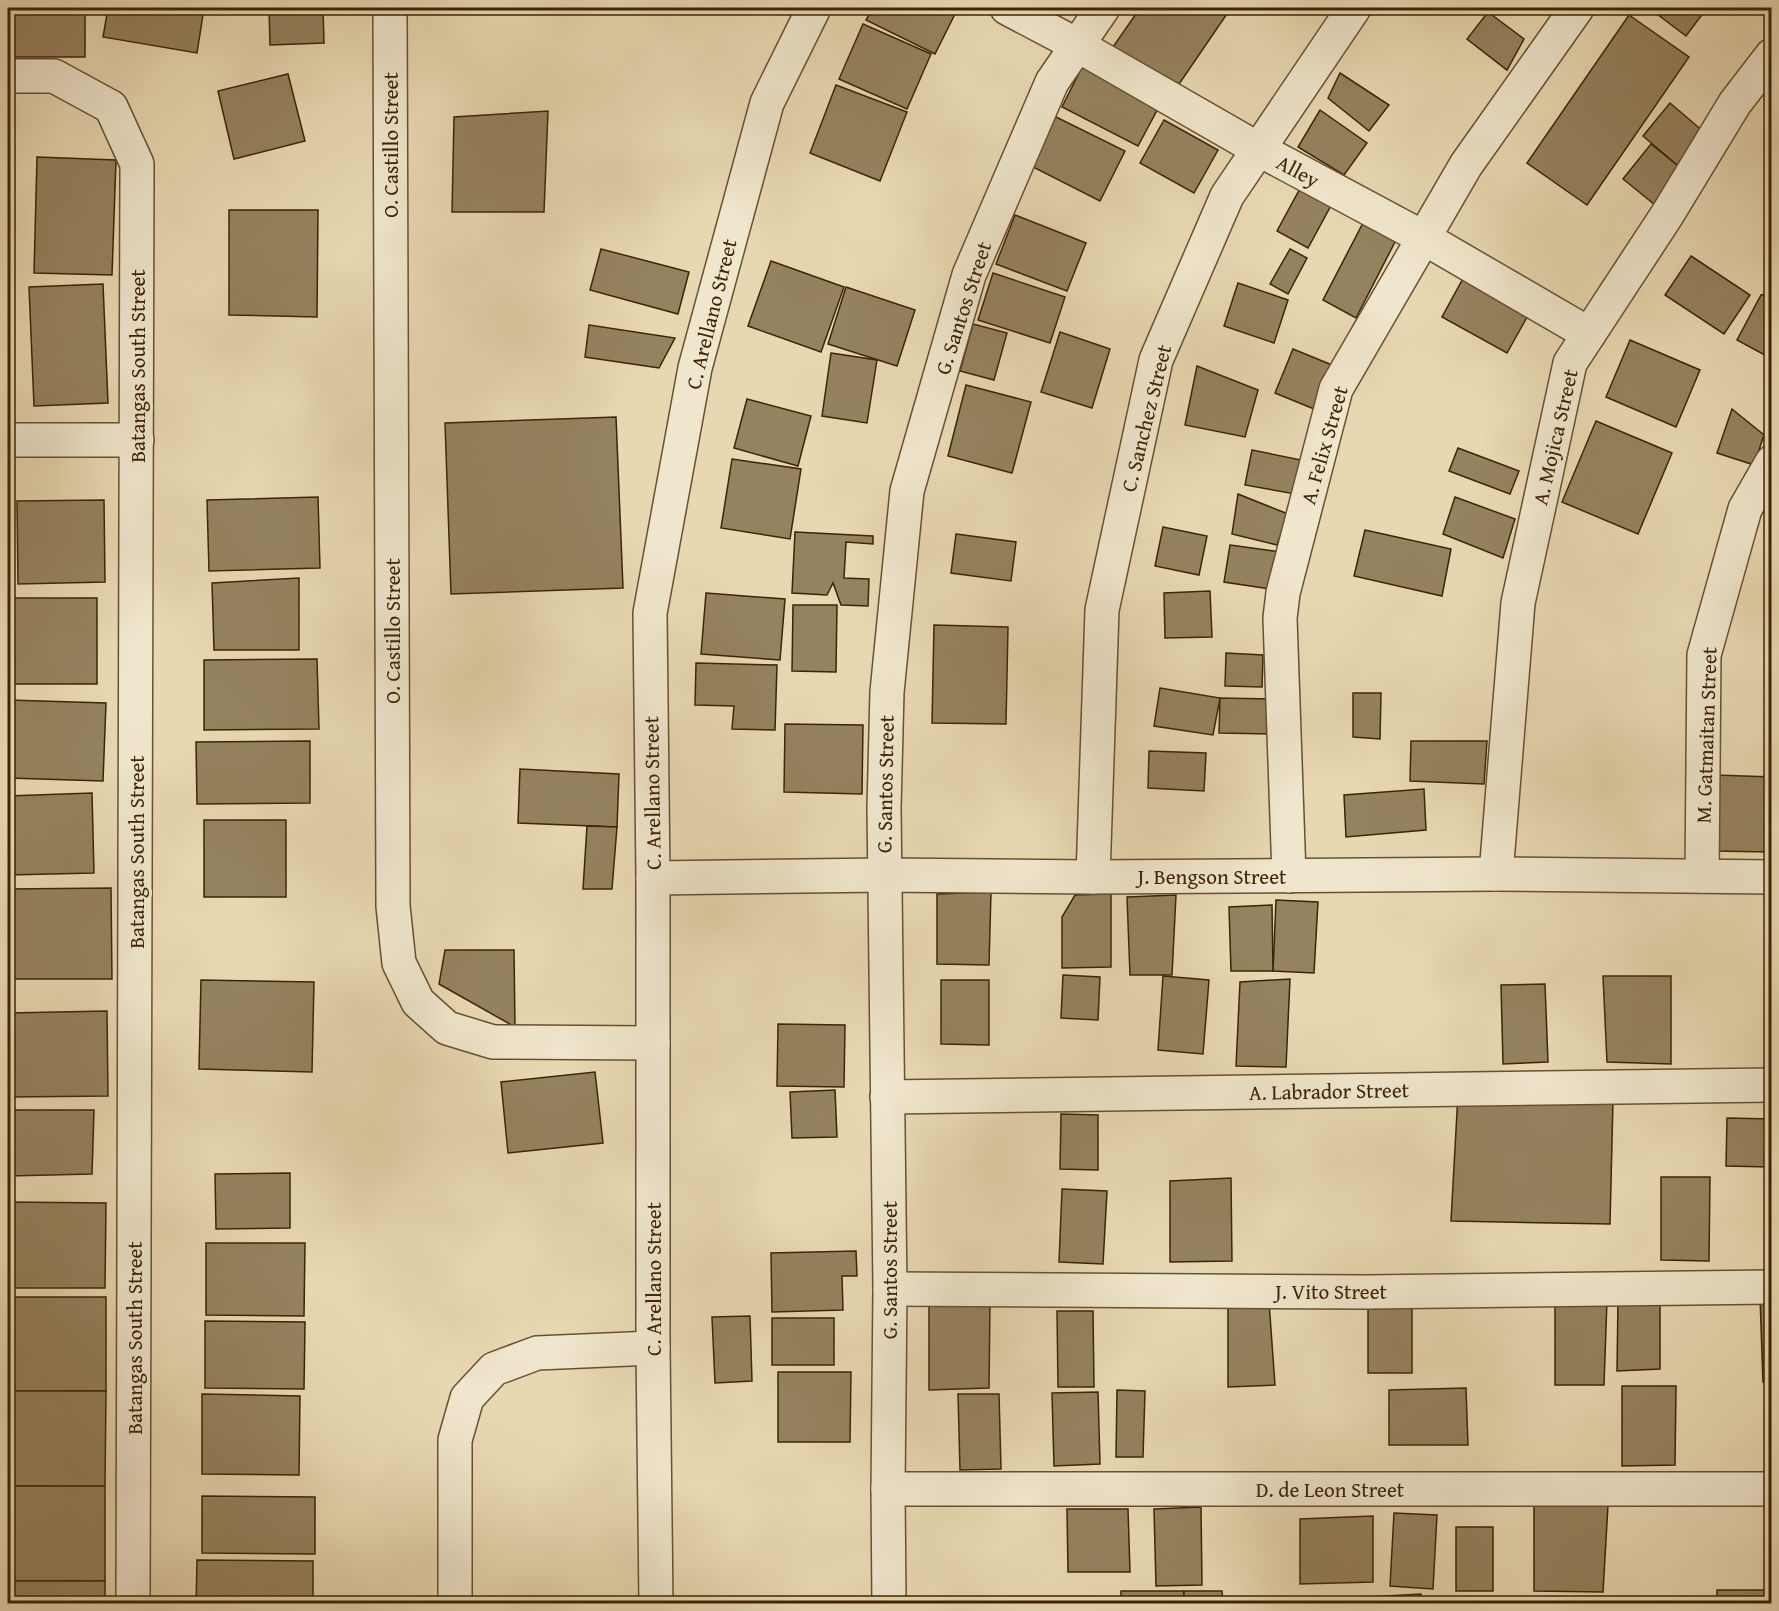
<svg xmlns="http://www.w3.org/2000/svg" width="1779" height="1611" font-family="'Gentium Book Plus',serif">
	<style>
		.building { fill: #95825f; stroke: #3c2405; stroke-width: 1.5 }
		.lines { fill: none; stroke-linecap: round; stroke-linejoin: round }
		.minor-casing { stroke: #675130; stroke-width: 36 }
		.minor { stroke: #f0e6cd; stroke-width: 33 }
		.labels { text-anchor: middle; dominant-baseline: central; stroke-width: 6; stroke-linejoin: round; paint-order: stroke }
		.street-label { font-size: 21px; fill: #3c2405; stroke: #f0e6cd }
	</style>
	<rect width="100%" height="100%" fill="#e8d8b2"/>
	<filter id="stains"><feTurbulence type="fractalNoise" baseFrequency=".00333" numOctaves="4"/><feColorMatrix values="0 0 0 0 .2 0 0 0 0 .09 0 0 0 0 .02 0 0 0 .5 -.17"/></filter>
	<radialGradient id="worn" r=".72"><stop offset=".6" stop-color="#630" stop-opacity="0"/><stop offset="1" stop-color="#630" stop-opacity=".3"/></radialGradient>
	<g class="building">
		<rect x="8" y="8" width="77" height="49"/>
		<polygon points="108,8 204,8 197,53 103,37"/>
		<polygon points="269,8 323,8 324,43 270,45"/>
		<polygon points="873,8 958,8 935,54 866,20"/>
		<polygon points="1140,8 1231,8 1175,90 1113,47"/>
		<polygon points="1649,8 1707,8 1686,36"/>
		<polygon points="1488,12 1524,39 1507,70 1467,39"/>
		<polygon points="1629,15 1689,57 1587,205 1527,163"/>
		<polygon points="863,24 931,54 907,109 839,79"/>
		<polygon points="1086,59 1163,99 1138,146 1062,107"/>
		<polygon points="1340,73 1389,105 1369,131 1328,98"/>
		<polygon points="288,74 305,141 234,159 218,91"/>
		<polygon points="836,85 907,112 880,181 810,153"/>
		<polygon points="1670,103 1711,138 1683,170 1643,136"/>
		<polygon points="1320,110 1367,143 1344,175 1298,147"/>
		<polygon points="548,111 544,212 452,212 454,117"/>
		<polygon points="1054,116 1125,151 1100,201 1029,165"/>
		<polygon points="1164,120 1218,150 1194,193 1140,163"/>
		<polygon points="1651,144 1683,170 1665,213 1623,179"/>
		<polygon points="8,151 13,151 14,260 8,260"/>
		<polygon points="37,157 116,160 112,275 34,273"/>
		<polygon points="1303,183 1334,200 1308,248 1277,231"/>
		<polygon points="229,210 318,210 317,317 229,315"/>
		<polygon points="1015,215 1086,243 1067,291 996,264"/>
		<polygon points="1364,221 1397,238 1356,318 1323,300"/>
		<polygon points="601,249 689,272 678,314 590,290"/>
		<polygon points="1290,249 1307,258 1288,294 1270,284"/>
		<polygon points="1691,256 1750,295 1724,334 1665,295"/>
		<polygon points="771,261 844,287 821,352 748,326"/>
		<polygon points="993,273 1065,297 1050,343 978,320"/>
		<polygon points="1466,273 1531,310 1507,353 1442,317"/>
		<polygon points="1238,283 1288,300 1274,343 1224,326"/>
		<polygon points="103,284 108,403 34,406 29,287"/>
		<polygon points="846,287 915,310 897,366 828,344"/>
		<polygon points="1772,293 1772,359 1737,340 1761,295"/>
		<polygon points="973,324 1007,333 994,380 960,371"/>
		<polygon points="589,325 675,338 659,368 585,357"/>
		<polygon points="1060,332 1110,349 1092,408 1041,392"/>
		<polygon points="1630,340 1700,370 1676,427 1606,397"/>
		<polygon points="1293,349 1332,365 1314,409 1275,393"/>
		<polygon points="831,353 877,360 867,423 822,416"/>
		<polygon points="1197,366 1258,390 1245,437 1185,425"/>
		<polygon points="966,385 1031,402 1012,473 948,456"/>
		<polygon points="747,399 811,416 798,466 734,448"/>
		<polygon points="1732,409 1764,435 1754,465 1717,453"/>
		<polygon points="616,417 623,588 451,594 445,423"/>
		<polygon points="1596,421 1672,453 1638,534 1562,502"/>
		<polygon points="1458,448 1519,471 1510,494 1449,471"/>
		<polygon points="1252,450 1301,460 1295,494 1245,485"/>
		<polygon points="732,459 801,469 790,539 721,528"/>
		<polygon points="1238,494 1288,514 1277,545 1232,534"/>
		<polygon points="318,497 320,568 209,571 207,500"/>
		<polygon points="1455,497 1515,519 1503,558 1443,534"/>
		<polygon points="104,500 105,582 18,584 17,501"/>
		<polygon points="1163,527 1207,536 1199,575 1155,566"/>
		<polygon points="1365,530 1451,549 1442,596 1354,576"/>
		<polygon points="795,532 873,536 873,544 846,542 844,578 869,579 868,606 841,605 833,583 827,595 792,593"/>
		<polygon points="956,534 1016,542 1011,581 951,573"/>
		<polygon points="1230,545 1288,553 1283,591 1224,582"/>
		<polygon points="299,578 299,650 214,650 212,583"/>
		<polygon points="1210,591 1212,637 1165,638 1164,593"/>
		<polygon points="706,593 785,599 780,660 701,654"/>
		<rect x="8" y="598" width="89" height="86"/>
		<polygon points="793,605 837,605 836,672 792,671"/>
		<polygon points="934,625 1008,627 1006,724 932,723"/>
		<polygon points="1226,653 1263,655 1262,687 1225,686"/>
		<polygon points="317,659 319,729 204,730 204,660"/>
		<polygon points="696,663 777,665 775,730 732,729 734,706 695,705"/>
		<polygon points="1160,688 1220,698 1213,735 1154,726"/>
		<polygon points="1353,693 1381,693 1380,739 1353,737"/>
		<polygon points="1220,698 1275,699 1274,734 1219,733"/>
		<polygon points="8,700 106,703 103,781 8,778"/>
		<polygon points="785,724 863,725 862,794 784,792"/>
		<polygon points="310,741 310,803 197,804 196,742"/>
		<polygon points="1411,741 1487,741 1484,784 1410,781"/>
		<polygon points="1149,751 1206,753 1204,791 1148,788"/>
		<polygon points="520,769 619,774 617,827 518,823"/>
		<polygon points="1715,775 1772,777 1772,852 1712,851"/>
		<polygon points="1424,789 1426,830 1346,837 1344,795"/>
		<polygon points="92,793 94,873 8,875 8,796"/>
		<rect x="204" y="820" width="82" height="77"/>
		<polygon points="587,826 617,827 612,889 583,889"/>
		<polygon points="111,888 112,979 8,979 8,889"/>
		<polygon points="991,892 989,965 937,964 937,894"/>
		<polygon points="1111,894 1111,967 1062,968 1062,917 1075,895"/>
		<polygon points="1176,895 1172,975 1130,975 1127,897"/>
		<polygon points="1276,900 1318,902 1314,973 1273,971"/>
		<polygon points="1272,905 1273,971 1231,971 1229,907"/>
		<polygon points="445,950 514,950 515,1027 439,984"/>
		<polygon points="1063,975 1100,977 1098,1020 1061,1018"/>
		<polygon points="1163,976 1209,980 1203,1054 1158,1050"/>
		<polygon points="1603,976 1671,976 1671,1064 1607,1062"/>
		<polygon points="1290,979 1286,1067 1236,1066 1240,982"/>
		<polygon points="201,980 314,982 312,1072 199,1069"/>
		<polygon points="941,980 989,980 989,1045 941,1044"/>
		<polygon points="1545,984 1548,1062 1503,1064 1501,985"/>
		<polygon points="107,1011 108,1096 9,1097 8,1013"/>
		<polygon points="778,1024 845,1025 844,1087 777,1086"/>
		<polygon points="595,1072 603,1143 508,1153 501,1082"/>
		<polygon points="835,1090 837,1137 792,1138 790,1092"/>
		<polygon points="1458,1094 1613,1100 1610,1224 1451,1221"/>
		<polygon points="8,1110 94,1110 92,1174 8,1176"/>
		<polygon points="1061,1114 1098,1115 1098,1170 1060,1169"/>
		<polygon points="1727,1118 1772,1119 1770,1167 1726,1166"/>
		<polygon points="290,1173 290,1228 216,1229 215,1174"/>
		<polygon points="1661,1177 1710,1177 1709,1261 1661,1260"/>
		<polygon points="1231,1178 1232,1261 1170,1262 1170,1181"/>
		<polygon points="1062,1189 1107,1191 1103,1264 1059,1262"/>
		<polygon points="8,1202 106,1203 105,1288 8,1288"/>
		<polygon points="206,1243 305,1243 304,1316 206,1315"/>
		<polygon points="856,1251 857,1276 842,1276 843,1310 772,1312 771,1253"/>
		<rect x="8" y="1297" width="98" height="94"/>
		<polygon points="1760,1297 1772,1297 1772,1382 1763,1382"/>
		<polygon points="1555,1299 1607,1300 1604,1385 1555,1385"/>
		<polygon points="1660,1300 1660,1369 1617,1371 1618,1301"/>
		<polygon points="990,1302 989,1388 929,1390 929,1305"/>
		<polygon points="1269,1302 1275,1385 1228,1387 1228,1305"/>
		<polygon points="1412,1304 1412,1373 1368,1373 1368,1305"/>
		<polygon points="1057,1311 1093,1311 1094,1387 1058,1387"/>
		<polygon points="750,1316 752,1381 715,1383 712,1317"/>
		<rect x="772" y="1318" width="62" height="47"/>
		<polygon points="205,1321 305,1322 304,1389 205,1388"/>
		<polygon points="778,1372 851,1372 850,1442 778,1442"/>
		<polygon points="1622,1386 1676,1386 1675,1465 1622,1466"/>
		<polygon points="1466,1388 1468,1445 1389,1445 1389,1390"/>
		<polygon points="1117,1390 1145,1391 1143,1457 1116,1457"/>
		<polygon points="8,1391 106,1391 105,1486 8,1486"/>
		<polygon points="1098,1392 1100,1464 1054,1466 1052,1393"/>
		<polygon points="202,1394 300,1396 299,1475 202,1474"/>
		<polygon points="958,1394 999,1394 1001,1469 960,1470"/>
		<rect x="8" y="1486" width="97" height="95"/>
		<polygon points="202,1496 315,1497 315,1554 202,1553"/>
		<polygon points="1534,1505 1608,1505 1603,1592 1534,1591"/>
		<polygon points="1201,1507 1202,1585 1156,1586 1154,1509"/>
		<polygon points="1067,1509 1128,1509 1130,1572 1068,1572"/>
		<polygon points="1394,1513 1437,1515 1433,1589 1390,1586"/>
		<polygon points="1373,1516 1373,1582 1300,1584 1300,1519"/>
		<rect x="1456" y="1527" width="37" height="64"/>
		<polygon points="197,1560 313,1561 313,1604 196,1604"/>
		<rect x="8" y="1581" width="97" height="23"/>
		<rect x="1717" y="1590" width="55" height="14"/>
		<rect x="1121" y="1591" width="63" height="13"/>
		<polygon points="1184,1591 1222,1591 1223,1604 1184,1604"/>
		<polygon points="1421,1594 1421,1604 1367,1604 1367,1597"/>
		<rect x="1646" y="1598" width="38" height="6"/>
	</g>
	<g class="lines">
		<defs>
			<g id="minor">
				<polyline points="390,8 393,906 399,963 418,1002 447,1028 493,1042 653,1043"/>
				<polyline points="1007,8 1077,45 1258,149 1424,238 1589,334"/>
				<polyline points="8,76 54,76 111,107 137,164 133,1604"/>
				<polyline points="8,440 137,440"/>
				<polyline points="1496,874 1518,603 1570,363 1667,215 1735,103 1772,55"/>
				<polyline points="1289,876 1280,618 1283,593 1336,389 1466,165 1577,8"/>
				<polyline points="1702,876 1704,655 1745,509 1772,462"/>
				<polyline points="1093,877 1102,610 1156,360 1227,196 1354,8"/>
				<polyline points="653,878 884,875 1093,877 1496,874 1772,877"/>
				<polyline points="887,1097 1772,1085"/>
				<polyline points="890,1289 1367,1292 1772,1287"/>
				<polyline points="888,1489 1772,1489"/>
				<polyline points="455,1604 455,1440 467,1398 494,1369 537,1353 653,1348"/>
				<polyline points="656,1604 653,1348 653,878 650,613 695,368 767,103 814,8"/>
				<polyline points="889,1604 888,1489 890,1289 884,808 887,692 907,491 969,275 1052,82 1103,8"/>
			</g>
		</defs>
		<use href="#minor" class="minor-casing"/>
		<use href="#minor" class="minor"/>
	</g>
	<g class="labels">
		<g class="street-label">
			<text transform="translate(390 145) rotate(-90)">O. Castillo Street</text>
			<text transform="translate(1298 171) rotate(28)">Alley</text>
			<text transform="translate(963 308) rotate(-72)">G. Santos Street</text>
			<text transform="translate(711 314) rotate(-76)">C. Arellano Street</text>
			<text transform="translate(137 366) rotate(-90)">Batangas South Street</text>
			<text transform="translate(1146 418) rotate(-76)">C. Sanchez Street</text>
			<text transform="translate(1555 437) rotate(-77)">A. Mojica Street</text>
			<text transform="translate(1324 445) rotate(-74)">A. Felix Street</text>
			<text transform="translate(392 631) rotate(-90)">O. Castillo Street</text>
			<text transform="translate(1706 735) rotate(-88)">M. Gatmaitan Street</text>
			<text transform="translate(885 784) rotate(-89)">G. Santos Street</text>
			<text transform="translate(652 793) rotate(-91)">C. Arellano Street</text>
			<text transform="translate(136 852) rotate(-90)">Batangas South Street</text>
			<text x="1212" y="876">J. Bengson Street</text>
			<text transform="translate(1329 1091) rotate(-1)">A. Labrador Street</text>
			<text transform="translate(889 1270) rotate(-90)">G. Santos Street</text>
			<text transform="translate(653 1279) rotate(-90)">C. Arellano Street</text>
			<text x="1331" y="1291">J. Vito Street</text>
			<text transform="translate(134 1338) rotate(-90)">Batangas South Street</text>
			<text x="1330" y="1489">D. de Leon Street</text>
		</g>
	</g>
	<rect width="1779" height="1611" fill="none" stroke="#e8d8b2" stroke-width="30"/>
	<rect x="9" y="9" width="1761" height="1593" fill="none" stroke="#3c2405" stroke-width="3"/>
	<rect x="15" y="15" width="1749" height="1581" fill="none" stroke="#3c2405" stroke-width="1.5"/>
	<rect width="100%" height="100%" filter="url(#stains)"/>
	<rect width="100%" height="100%" fill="url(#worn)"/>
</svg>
